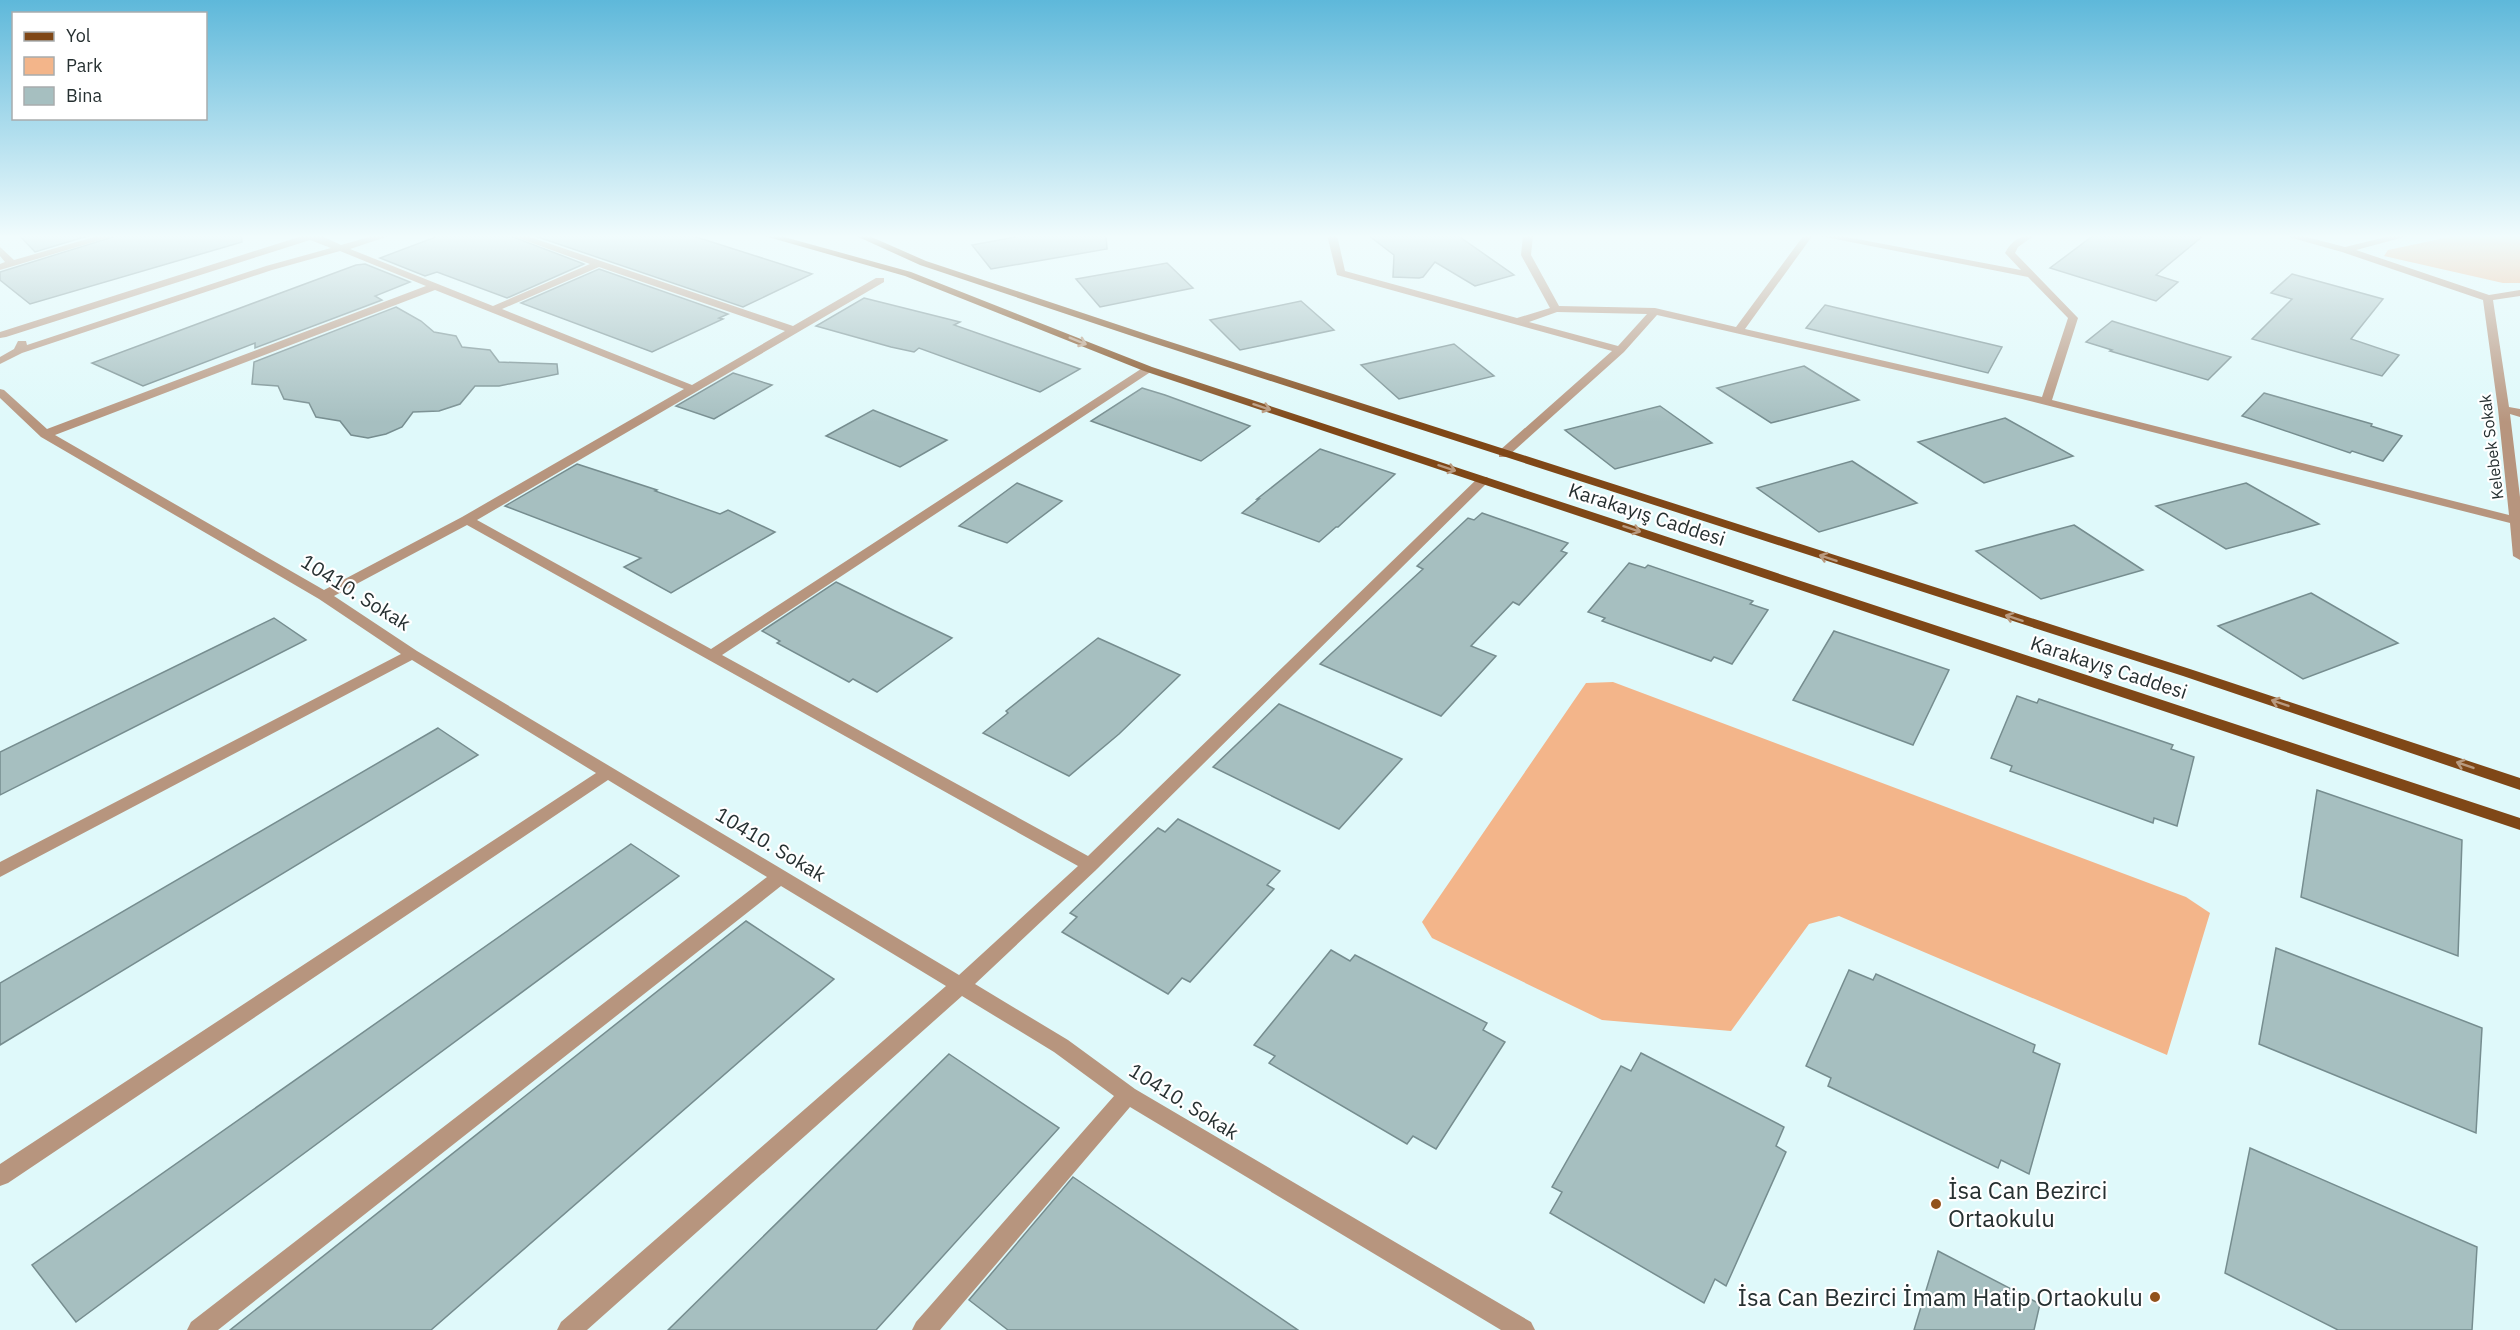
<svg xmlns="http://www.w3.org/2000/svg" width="2520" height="1330" font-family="'IBM Plex Sans',sans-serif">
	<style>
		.green { fill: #f3b58a }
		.building { fill: #a6bfc0; stroke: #768d8f; stroke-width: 1.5 }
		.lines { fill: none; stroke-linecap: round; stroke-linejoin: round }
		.minor { fill: #b7957e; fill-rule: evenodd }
		.major { fill: #7f4717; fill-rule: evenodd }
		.oneway { stroke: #b99a7f }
		.poi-dot { fill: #92521c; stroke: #fff; stroke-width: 2 }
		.labels { text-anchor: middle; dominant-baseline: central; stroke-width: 4.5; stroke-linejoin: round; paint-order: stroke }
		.far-street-label { font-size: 16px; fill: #263031; stroke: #fff }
		.street-label { font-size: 20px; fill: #263031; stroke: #fff }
		.near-poi-label { font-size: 24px; fill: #263031; stroke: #fff; text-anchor: start }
	</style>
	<rect width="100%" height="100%" fill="#dff9fa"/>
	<g class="green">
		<polygon points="2459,235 2520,235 2520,283 2503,283 2384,256 2388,250"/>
		<polygon points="1613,682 2186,897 2210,913 2167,1055 1839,916 1809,924 1731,1031 1602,1020 1432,938 1422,922 1586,683"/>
	</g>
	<g class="building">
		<polygon points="19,235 91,235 35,252"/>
		<polygon points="119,235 241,235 242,242 30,304 0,280 0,272"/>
		<polygon points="441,235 508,235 584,264 507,298 437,272 425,276 380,258"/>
		<polygon points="532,235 690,235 812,274 743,307"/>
		<polygon points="1026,235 1106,235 1107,249 991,269 972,245"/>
		<polygon points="1368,235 1457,235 1514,275 1475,286 1435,262 1423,277 1419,278 1393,277 1394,255"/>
		<polygon points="2094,235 2204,235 2156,275 2178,282 2156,301 2050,268"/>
		<polygon points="1167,263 1193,288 1100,307 1076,279"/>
		<polygon points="365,264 410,282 375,296 382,300 255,348 255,343 143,386 92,363 356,265"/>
		<polygon points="599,269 728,314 719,318 723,319 652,352 521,303"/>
		<polygon points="2292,274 2383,299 2351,339 2399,355 2382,376 2252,339 2292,299 2271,293"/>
		<polygon points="864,298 960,322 954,325 1080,369 1040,392 919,348 914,352 891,347 816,326"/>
		<polygon points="1301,301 1334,330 1240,350 1210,320"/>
		<polygon points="1825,305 2002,347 1988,373 1806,328"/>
		<polygon points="396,307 421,321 434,332 456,336 462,347 490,350 499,362 557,364 558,374 499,386 475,386 460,404 439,411 413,412 402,427 386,434 368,438 351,435 340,421 316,417 309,403 284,399 278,386 252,384 254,362"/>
		<polygon points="2112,321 2190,345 2231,357 2208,380 2110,351 2112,350 2086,342"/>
		<polygon points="1454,344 1494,376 1399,399 1361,365"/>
		<polygon points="1804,366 1859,400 1771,423 1717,388"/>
		<polygon points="733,373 772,385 714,419 676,406"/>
		<polygon points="1142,388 1165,395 1250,426 1201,461 1091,421"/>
		<polygon points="2264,393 2372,424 2371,426 2402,436 2383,461 2352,451 2350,453 2242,416"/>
		<polygon points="1660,406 1712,443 1615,469 1565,430"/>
		<polygon points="873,410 947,440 900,467 826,436"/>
		<polygon points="2005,418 2073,456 1984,483 1918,442"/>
		<polygon points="1320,449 1395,474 1338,527 1336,527 1319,542 1242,513 1259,499 1257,499"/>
		<polygon points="1852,461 1917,503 1819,532 1757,488"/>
		<polygon points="577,464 657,490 655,491 720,514 728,510 775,532 671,593 624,567 641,558 505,506"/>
		<polygon points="1017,483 1062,501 1007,543 959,526"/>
		<polygon points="2246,483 2319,524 2226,549 2156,506"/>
		<polygon points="1482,513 1568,543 1561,551 1567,553 1519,605 1513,602 1471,646 1496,656 1441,716 1320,664 1423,569 1417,566 1468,518 1474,520"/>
		<polygon points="2074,525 2143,570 2041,599 1976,551"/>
		<polygon points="1629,563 1645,568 1648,565 1753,601 1750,604 1768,610 1732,664 1714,657 1711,661 1602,621 1605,618 1588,612"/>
		<polygon points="836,582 895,611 952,638 877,692 853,679 849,682 777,643 780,641 762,631"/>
		<polygon points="2311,593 2398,643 2303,679 2218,626"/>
		<polygon points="274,618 306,640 0,795 0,752"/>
		<polygon points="1834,631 1949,670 1913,745 1793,700"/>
		<polygon points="1098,638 1180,675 1119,734 1069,776 983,733 1008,713 1006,711"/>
		<polygon points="2017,696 2037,703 2039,699 2173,745 2171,749 2194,757 2177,826 2154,818 2153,823 2010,771 2012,766 1991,758"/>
		<polygon points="1279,704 1402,759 1339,829 1213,767"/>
		<polygon points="438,728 478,755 0,1045 0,983"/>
		<polygon points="2317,790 2462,840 2458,956 2301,897"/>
		<polygon points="1178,819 1280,871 1267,885 1274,889 1190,982 1182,978 1168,994 1062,932 1077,917 1070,913 1158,828 1165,832"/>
		<polygon points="631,844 679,876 76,1322 32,1265"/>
		<polygon points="746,921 834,979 431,1330 230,1330"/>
		<polygon points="2276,948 2482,1028 2476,1133 2259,1044"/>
		<polygon points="1331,950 1350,961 1355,955 1487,1023 1483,1030 1505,1042 1436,1149 1413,1136 1407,1144 1269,1063 1275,1056 1254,1045"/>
		<polygon points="1849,970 1873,980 1876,974 2035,1045 2033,1052 2060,1064 2029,1174 2001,1160 1998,1168 1828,1086 1831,1078 1806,1066"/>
		<polygon points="1641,1053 1784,1127 1776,1146 1786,1152 1726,1286 1715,1279 1704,1303 1550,1213 1562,1192 1552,1187 1621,1066 1631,1071"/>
		<polygon points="949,1054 1059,1128 876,1330 668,1330"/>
		<polygon points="2250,1148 2477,1247 2472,1330 2338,1330 2225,1273"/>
		<polygon points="1073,1177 1298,1330 1008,1330 969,1300"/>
		<polygon points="1938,1251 2040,1304 2034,1330 1914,1330"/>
	</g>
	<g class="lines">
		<g class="minor">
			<polygon points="101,235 117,235 0,270 0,264 5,262 0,256 0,247 14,260"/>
			<path d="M305 235H320L341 245 376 235H392L350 249 493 306 590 264 510 235H524L793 326 876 278H884V282L477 520 711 649 1144 367H1152V371L722 655 1088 856 1479 477H1487L1489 480 1487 483 1096 870 975 984 1068 1040 1135 1089 1531 1322 1535 1330H1501L1130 1107 940 1330H912L916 1322 1114 1096 1054 1052 962 996 587 1330H557L561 1322 946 986 781 886 218 1330H187L191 1322 767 877 608 780 8 1183 0 1186V1164L596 773 412 660 0 877V862L401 654 319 599 41 437 0 398V389L4 390 47 429 426 286 340 251 272 270 22 353 0 364V357L14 349 18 341H26L27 345 266 266 331 248 310 240 6 337 0 338V332ZM599 267 785 331 692 385 502 309ZM435 290 684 389 462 517 324 590 55 435ZM467 525 1078 866 959 975 417 651 334 596Z"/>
			<path d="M1327 235H1337L1345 271 1517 318 1550 308 1521 255 1523 235H1533L1531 255 1559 306 1655 308 1736 327 1804 235H1813L1745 329 2042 397 2068 318 2028 277 1815 235H1836L2021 270 2005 253C2012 240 2021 235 2035 235L2018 247 2015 253 2078 318 2052 400 2509 515 2498 409 2483 300 2342 252 2282 235H2299L2345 247 2394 235H2412L2356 250 2489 295 2520 290V296L2493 300 2509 407 2520 409V417L2510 414 2520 497V560L2513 556 2510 523 2022 399 1657 315 1624 352 1507 457H1499V451L1612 351 1337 275ZM1557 312 1647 314 1618 346 1529 322Z"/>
		</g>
		<g class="major">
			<polygon points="761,235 777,235 911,272 1152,367 2520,818 2520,830 1144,371 905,276"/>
			<polygon points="854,235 867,235 926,261 1152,336 2193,670 2520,778 2520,790 2183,676 1144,340 920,265"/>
		</g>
	</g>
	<defs><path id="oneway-shaft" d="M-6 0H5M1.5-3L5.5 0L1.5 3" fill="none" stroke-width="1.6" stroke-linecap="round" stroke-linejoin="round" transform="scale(1.5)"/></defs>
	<g class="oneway">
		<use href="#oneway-shaft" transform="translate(1078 341) rotate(22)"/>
		<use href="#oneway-shaft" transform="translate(1262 407) rotate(18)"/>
		<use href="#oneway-shaft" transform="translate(1447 468) rotate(18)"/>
		<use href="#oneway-shaft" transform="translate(1632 529) rotate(18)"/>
		<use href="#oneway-shaft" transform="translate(1828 558) rotate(-162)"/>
		<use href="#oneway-shaft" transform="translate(2014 618) rotate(-162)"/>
		<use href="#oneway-shaft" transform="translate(2280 703) rotate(-161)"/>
		<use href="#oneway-shaft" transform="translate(2465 765) rotate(-161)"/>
	</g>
	<linearGradient id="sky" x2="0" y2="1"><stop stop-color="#5eb8da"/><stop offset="0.56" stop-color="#f1fcfd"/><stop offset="1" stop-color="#f1fcfd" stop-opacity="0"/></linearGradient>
	<rect width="2520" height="422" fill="url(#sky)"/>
	<g class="poi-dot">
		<circle cx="1936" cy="1204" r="6"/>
		<circle cx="2155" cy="1297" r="6"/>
	</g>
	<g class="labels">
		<g class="far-street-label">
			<text transform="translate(2491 447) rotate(-97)">Kelebek Sokak</text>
		</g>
		<g class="street-label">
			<text transform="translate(1647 514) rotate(18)">Karakayış Caddesi</text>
			<text transform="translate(356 592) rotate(32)">10410. Sokak</text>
			<text transform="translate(2109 667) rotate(18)">Karakayış Caddesi</text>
			<text transform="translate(771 844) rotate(31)">10410. Sokak</text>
			<text transform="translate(1184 1101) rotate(32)">10410. Sokak</text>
		</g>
		<g class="near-poi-label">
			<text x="1948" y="1190">İsa Can Bezirci<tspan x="1948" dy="28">Ortaokulu</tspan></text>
			<text x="2143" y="1297" text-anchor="end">İsa Can Bezirci İmam Hatip Ortaokulu</text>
		</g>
	</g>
	<rect x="12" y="12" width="195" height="108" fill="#ffffff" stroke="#a8acad" stroke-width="1.5"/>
	<rect x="24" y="32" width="30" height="9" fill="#7f4717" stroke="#a8acad" stroke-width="1.5"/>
	<text x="66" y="42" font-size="18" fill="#263031">Yol</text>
	<rect x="24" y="57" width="30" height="18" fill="#f3b58a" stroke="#a8acad" stroke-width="1.5"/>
	<text x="66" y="72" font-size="18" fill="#263031">Park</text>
	<rect x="24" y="87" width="30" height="18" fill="#a6bfc0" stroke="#a8acad" stroke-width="1.5"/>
	<text x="66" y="102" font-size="18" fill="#263031">Bina</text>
</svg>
